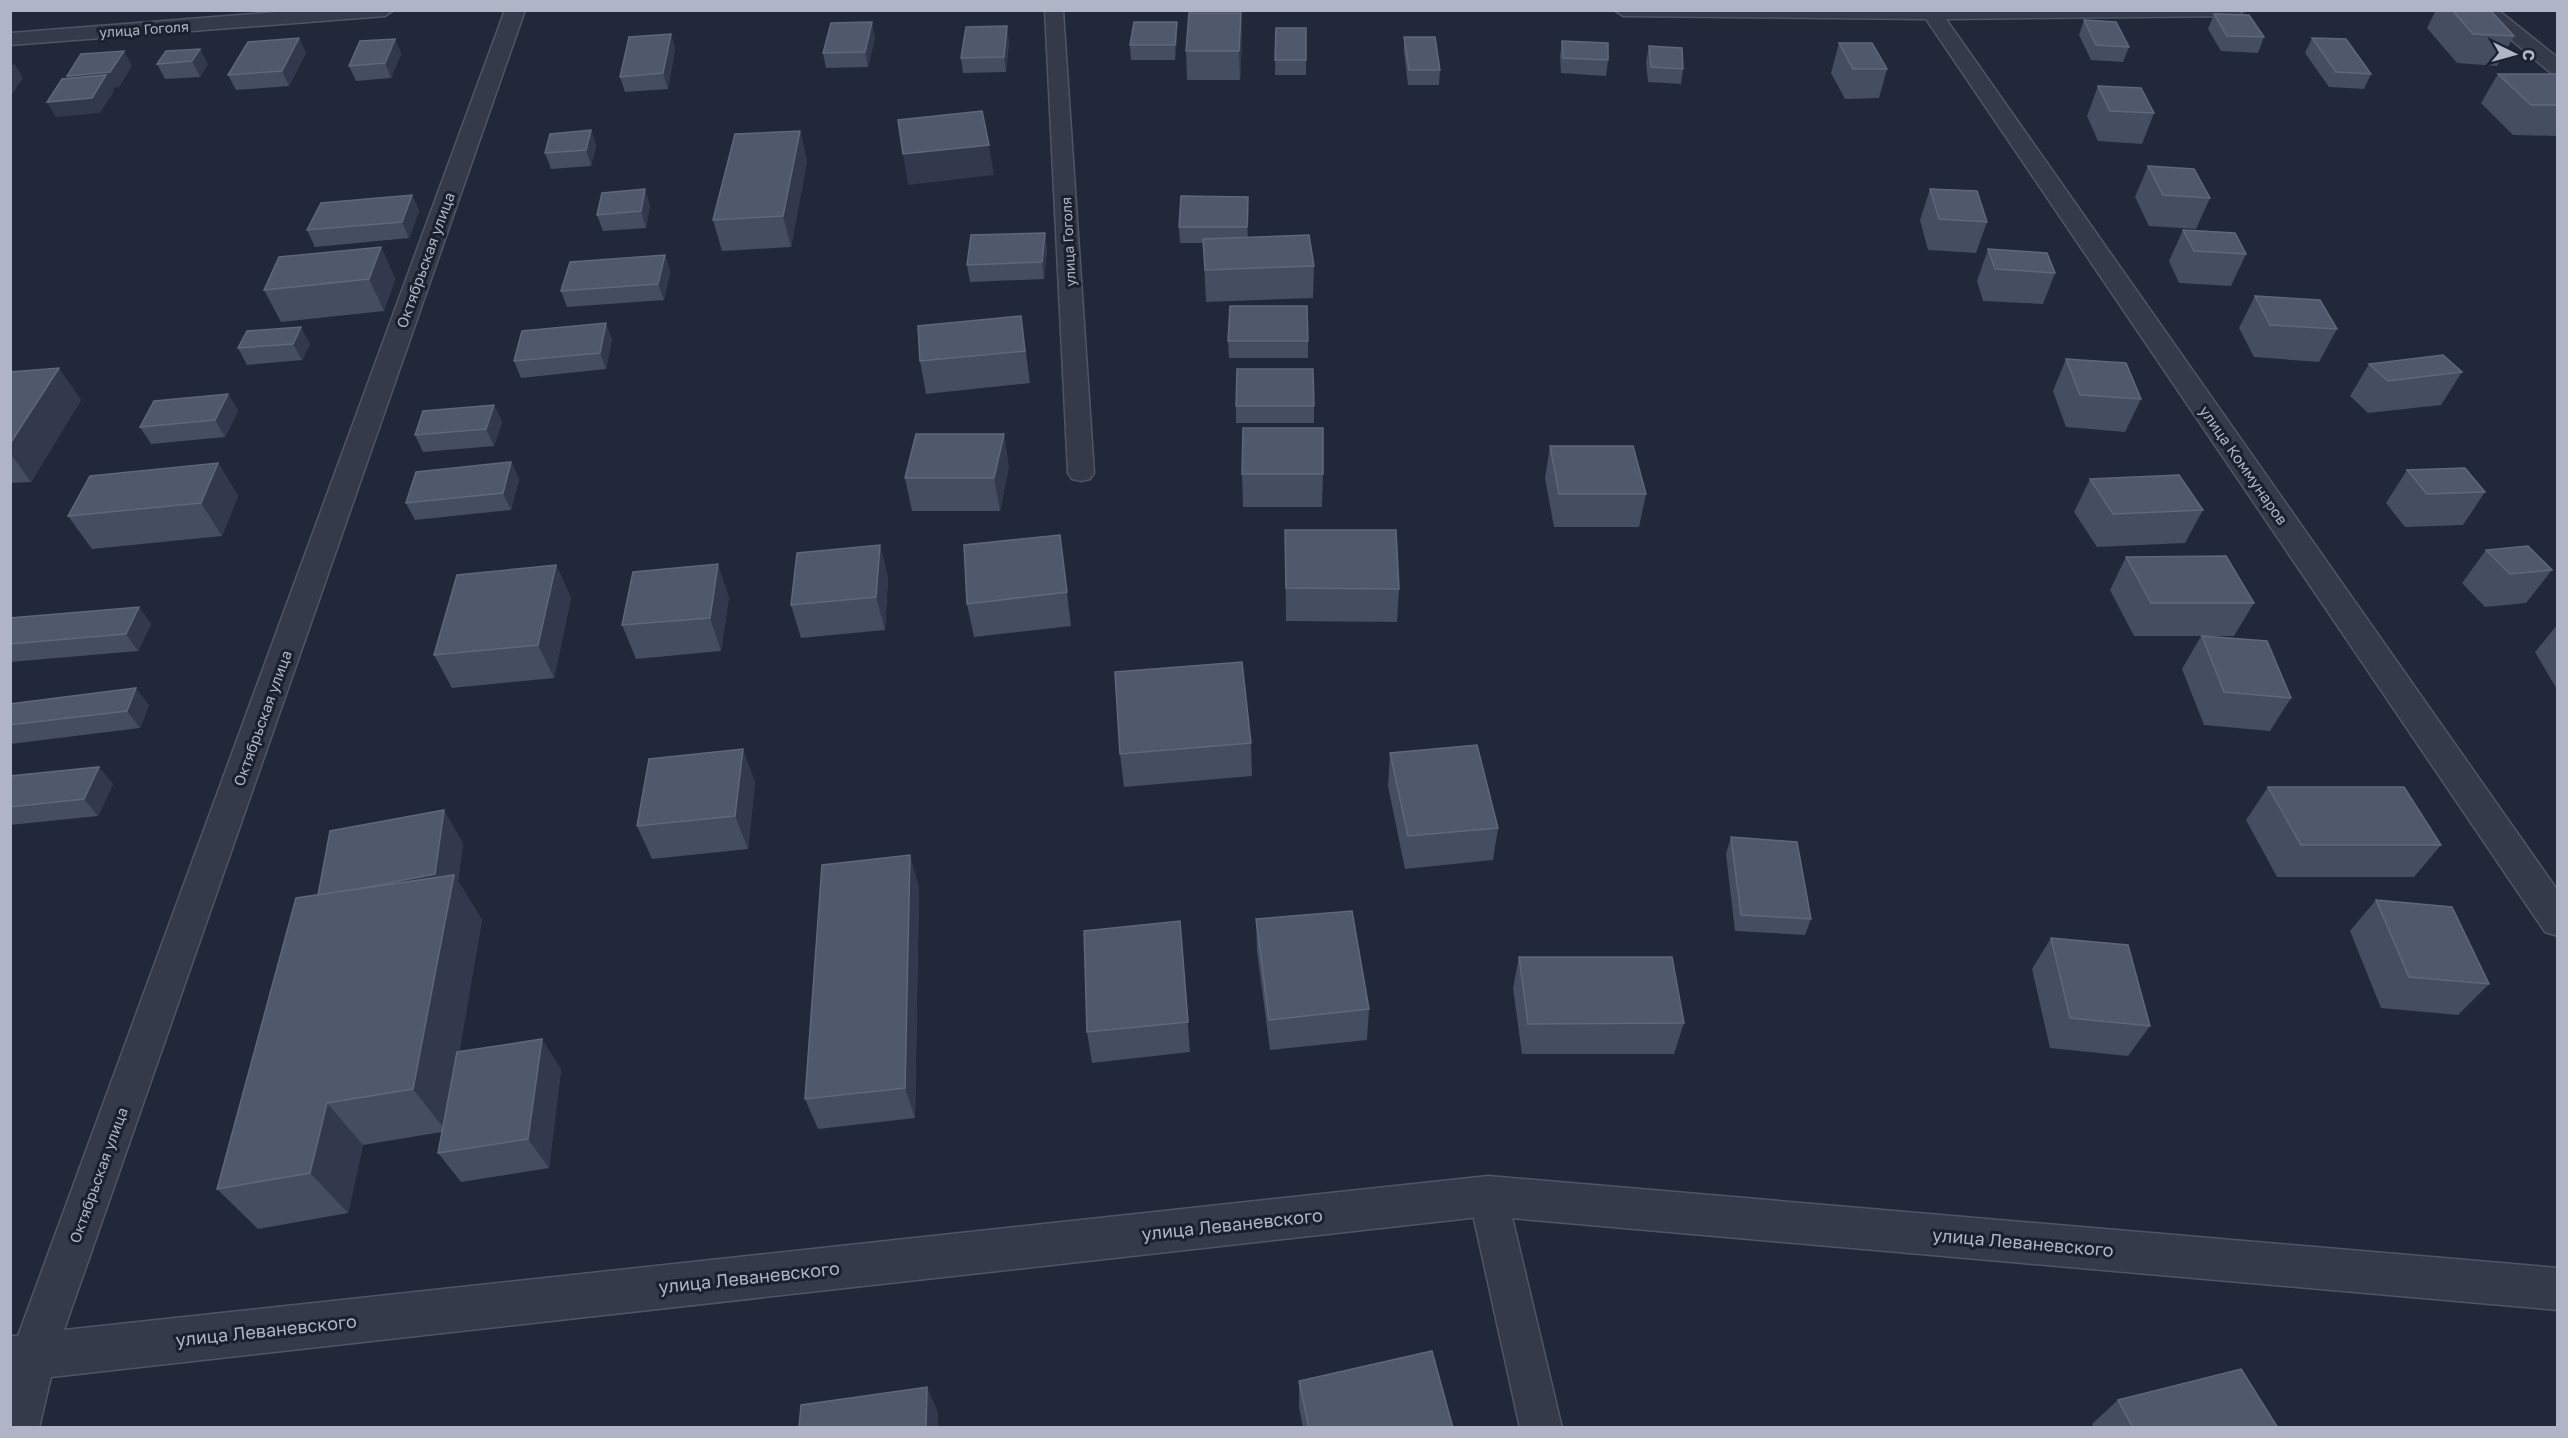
<svg xmlns="http://www.w3.org/2000/svg" width="2568" height="1438" font-family="'Golos Text',sans-serif">
	<style>
		.lines { fill: none; stroke-linecap: round; stroke-linejoin: round }
		.service-casing { stroke: #4f5564; stroke-width: 3 }
		.minor-casing { stroke: #4f5564; stroke-width: 3 }
		.service { fill: #353a4a; fill-rule: evenodd }
		.minor { fill: #353a4a; fill-rule: evenodd }
		.wall { fill: #454d61 }
		.shaded-wall { fill: #32394c }
		.building { fill: #50586c; stroke: #5f677a; stroke-width: 1.5 }
		.labels { text-anchor: middle; dominant-baseline: central; stroke-width: 6; stroke-linejoin: round; paint-order: stroke }
		.far-street-label { font-size: 14px; fill: #afb5c6; stroke: #1a202e }
		.street-label { font-size: 15px; fill: #afb5c6; stroke: #1a202e }
		.near-street-label { font-size: 18px; fill: #afb5c6; stroke: #1a202e }
	</style>
	<rect width="100%" height="100%" fill="#212839"/>
	<g class="lines">
		<defs>
			<g id="service">
				<polygon points="1045,10 1063,10 1094,473 1090,479 1081,481 1072,479 1068,473"/>
				<polygon points="1488,1178 1502,1183 1507,1196 1562,1428 1520,1428 1469,1196 1474,1183"/>
			</g>
			<g id="minor">
				<polygon points="303,10 394,10 385,16 10,45 10,33"/>
				<polygon points="505,10 525,10 64,1330 1488,1176 2558,1268 2558,1310 1488,1216 51,1377 39,1428 10,1428 10,1336 18,1336"/>
				<polygon points="1614,10 2245,10 2236,16 1946,19 2558,891 2558,936 2545,932 1926,19 1623,16"/>
				<polygon points="2476,10 2498,10 2558,58 2558,75 2551,73"/>
			</g>
		</defs>
		<use href="#service" class="service-casing"/>
		<use href="#minor" class="minor-casing"/>
		<use href="#service" class="service"/>
		<use href="#minor" class="minor"/>
	</g>
	<g class="wall">
		<polygon points="2436,10 2490,10 2514,36 2497,66 2457,63 2427,28"/>
		<polygon points="1241,13 1242,42 1240,80 1187,80 1186,51"/>
		<polygon points="2214,14 2264,37 2258,53 2221,51 2208,29"/>
		<polygon points="2084,20 2129,47 2123,62 2091,60 2079,35"/>
		<polygon points="1276,28 1306,28 1306,75 1275,75"/>
		<polygon points="671,34 675,49 668,89 625,92 620,77"/>
		<polygon points="875,37 868,67 826,68 823,53"/>
		<polygon points="1177,37 1175,60 1131,60 1130,45"/>
		<polygon points="1404,37 1440,70 1439,85 1408,85 1404,52"/>
		<polygon points="299,38 306,53 289,86 236,90 228,75"/>
		<polygon points="2312,38 2371,74 2364,89 2329,87 2305,53"/>
		<polygon points="395,39 401,54 391,78 356,81 349,66"/>
		<polygon points="1009,41 1006,72 963,73 961,58"/>
		<polygon points="1562,41 1608,60 1606,76 1561,73 1560,56"/>
		<polygon points="1839,43 1887,69 1879,98 1845,99 1831,73"/>
		<polygon points="1649,46 1683,69 1681,84 1648,82 1646,62"/>
		<polygon points="166,51 208,64 200,77 165,79 157,64"/>
		<polygon points="2498,74 2558,74 2558,136 2513,135 2481,103"/>
		<polygon points="2098,86 2154,113 2142,144 2098,141 2087,116"/>
		<polygon points="591,130 596,146 591,166 551,169 545,153"/>
		<polygon points="800,131 807,161 791,247 722,251 713,220"/>
		<polygon points="2148,166 2210,198 2196,229 2149,226 2135,197"/>
		<polygon points="1930,189 1987,222 1976,253 1928,250 1920,220"/>
		<polygon points="412,195 419,211 409,238 315,247 307,230"/>
		<polygon points="1248,197 1248,237 1314,266 1313,298 1206,302 1203,243 1180,243 1179,227"/>
		<polygon points="650,205 646,228 603,231 597,215"/>
		<polygon points="2183,230 2246,254 2231,286 2179,283 2169,261"/>
		<polygon points="1045,233 1047,249 1044,279 970,282 967,265"/>
		<polygon points="381,247 395,279 384,311 281,322 264,290"/>
		<polygon points="1988,249 2055,273 2043,304 1983,301 1977,281"/>
		<polygon points="665,255 670,272 664,300 567,307 561,291"/>
		<polygon points="2255,296 2337,329 2319,362 2254,357 2239,328"/>
		<polygon points="1021,316 1030,383 926,394 920,361"/>
		<polygon points="247,331 310,344 302,360 247,365 238,348"/>
		<polygon points="612,339 606,369 521,378 514,361"/>
		<polygon points="1228,341 1308,341 1308,358 1229,358"/>
		<polygon points="2066,359 2141,399 2125,432 2066,427 2053,391"/>
		<polygon points="2369,364 2462,372 2441,405 2368,413 2350,396"/>
		<polygon points="10,372 81,400 31,482 10,483"/>
		<polygon points="228,394 238,411 225,437 151,444 140,427"/>
		<polygon points="494,405 502,422 494,446 423,452 415,435"/>
		<rect x="1236" y="406" width="78" height="17"/>
		<polygon points="1550,446 1646,494 1639,527 1554,527 1545,478"/>
		<polygon points="511,462 519,479 511,510 415,520 406,503"/>
		<polygon points="218,463 238,496 222,536 92,549 68,516"/>
		<polygon points="1009,466 1000,511 912,511 905,478"/>
		<polygon points="2407,470 2485,492 2463,525 2405,527 2386,503"/>
		<polygon points="1242,474 1323,474 1322,507 1243,507"/>
		<polygon points="2090,479 2203,510 2185,543 2097,547 2074,512"/>
		<polygon points="1285,530 1399,589 1397,622 1286,621"/>
		<polygon points="1060,535 1071,626 974,637 967,604"/>
		<polygon points="880,545 888,578 885,630 801,638 791,605"/>
		<polygon points="2486,550 2552,570 2526,603 2485,607 2462,583"/>
		<polygon points="2126,557 2254,603 2234,636 2207,636 2291,698 2270,731 2204,725 2182,669 2201,636 2134,636 2110,590"/>
		<polygon points="556,565 571,598 554,678 452,688 434,655"/>
		<polygon points="729,597 721,651 636,659 622,625"/>
		<polygon points="139,607 151,624 138,651 10,662 10,618"/>
		<polygon points="2558,624 2558,691 2535,652"/>
		<polygon points="10,704 149,705 140,728 10,744"/>
		<polygon points="1251,743 1252,776 1124,787 1120,754"/>
		<polygon points="1390,753 1498,828 1493,860 1405,869 1388,786"/>
		<polygon points="10,776 113,784 98,816 10,825"/>
		<polygon points="755,782 748,849 652,859 637,826"/>
		<polygon points="2268,787 2441,845 2414,877 2277,877 2246,820"/>
		<polygon points="1731,837 1811,919 1805,935 1735,931 1726,854"/>
		<polygon points="463,843 458,881 482,920 459,1052 542,1039 561,1070 549,1168 461,1182 438,1153 442,1132 363,1145 348,1213 258,1229 217,1189 318,895"/>
		<polygon points="919,887 915,1118 818,1129 805,1099"/>
		<polygon points="2376,900 2489,984 2458,1015 2381,1008 2350,931"/>
		<polygon points="1256,919 1369,1009 1367,1040 1270,1050 1257,951"/>
		<polygon points="1180,921 1190,1052 1092,1063 1087,1032"/>
		<polygon points="2051,938 2150,1026 2128,1056 2050,1048 2032,969"/>
		<polygon points="1519,957 1684,1023 1674,1054 1522,1054 1513,988"/>
		<polygon points="1299,1381 1453,1428 1303,1428 1299,1407"/>
		<polygon points="2118,1400 2278,1428 2094,1428 2092,1424"/>
	</g>
	<g class="shaded-wall">
		<polygon points="1241,13 1242,42 1240,80 1239,51"/>
		<polygon points="872,22 875,37 868,67 865,52"/>
		<polygon points="1177,22 1177,37 1175,60 1175,45"/>
		<polygon points="1007,26 1009,41 1006,72 1004,57"/>
		<polygon points="671,34 675,49 668,89 663,73"/>
		<polygon points="299,38 306,53 289,86 282,71"/>
		<polygon points="395,39 401,54 391,78 385,63"/>
		<polygon points="200,49 208,64 200,77 192,61"/>
		<polygon points="124,51 132,66 119,87 113,88 114,91 100,113 56,117 47,102 76,91 67,76"/>
		<polygon points="14,63 23,78 10,97 10,68"/>
		<polygon points="591,130 596,146 591,166 586,150"/>
		<polygon points="800,131 807,161 791,247 783,216"/>
		<polygon points="989,145 994,175 908,185 903,154"/>
		<polygon points="645,189 650,205 646,228 641,211"/>
		<polygon points="412,195 419,211 409,238 402,222"/>
		<polygon points="1248,197 1249,213 1247,243 1247,227"/>
		<polygon points="1045,233 1047,249 1044,279 1042,262"/>
		<polygon points="381,247 395,279 384,311 369,279"/>
		<polygon points="665,255 670,272 664,300 658,284"/>
		<polygon points="606,323 612,339 606,369 600,353"/>
		<polygon points="301,327 310,344 302,360 293,344"/>
		<polygon points="59,368 81,400 31,482 10,453 10,444"/>
		<polygon points="228,394 238,411 225,437 215,420"/>
		<polygon points="494,405 502,422 494,446 486,429"/>
		<polygon points="1004,434 1009,466 1000,511 994,478"/>
		<polygon points="511,462 519,479 511,510 503,493"/>
		<polygon points="218,463 238,496 222,536 201,503"/>
		<polygon points="880,545 888,578 885,630 876,597"/>
		<polygon points="718,564 729,597 721,651 710,618"/>
		<polygon points="556,565 571,598 554,678 538,645"/>
		<polygon points="139,607 151,624 138,651 126,634"/>
		<polygon points="136,688 149,705 140,728 127,711"/>
		<polygon points="743,749 755,782 748,849 735,816"/>
		<polygon points="99,767 113,784 98,816 84,799"/>
		<polygon points="444,810 463,843 458,881 482,920 446,1131 413,1089 341,928"/>
		<polygon points="910,855 919,887 915,1118 905,1088"/>
		<polygon points="542,1039 561,1070 549,1168 528,1139"/>
		<polygon points="327,1103 363,1145 348,1213 310,1173"/>
		<polygon points="927,1387 938,1412 938,1428 926,1428"/>
	</g>
	<g class="building">
		<polygon points="2452,10 2490,10 2514,36 2473,34"/>
		<polygon points="1189,13 1241,13 1239,51 1186,51"/>
		<polygon points="2214,14 2249,15 2264,37 2227,36"/>
		<polygon points="2084,20 2116,22 2129,47 2096,45"/>
		<polygon points="872,22 865,52 823,53 831,23"/>
		<polygon points="1134,22 1177,22 1175,45 1130,45"/>
		<polygon points="1007,26 1004,57 961,58 966,27"/>
		<polygon points="1276,28 1306,28 1306,60 1275,60"/>
		<polygon points="671,34 663,73 620,77 629,37"/>
		<polygon points="1404,37 1435,37 1440,70 1409,70"/>
		<polygon points="299,38 282,71 228,75 248,42"/>
		<polygon points="2312,38 2346,39 2371,74 2336,72"/>
		<polygon points="395,39 385,63 349,66 360,41"/>
		<polygon points="1562,41 1608,43 1608,60 1563,58"/>
		<polygon points="1839,43 1872,43 1887,69 1853,69"/>
		<polygon points="1649,46 1682,48 1683,69 1651,67"/>
		<polygon points="200,49 192,61 157,64 166,51"/>
		<polygon points="124,51 110,72 67,76 81,54"/>
		<polygon points="2498,74 2558,74 2558,105 2531,105"/>
		<polygon points="106,75 92,98 47,102 62,79"/>
		<polygon points="2098,86 2141,88 2154,113 2110,111"/>
		<polygon points="982,111 989,145 903,154 898,120"/>
		<polygon points="591,130 586,150 545,153 550,134"/>
		<polygon points="800,131 783,216 713,220 735,134"/>
		<polygon points="2148,166 2194,169 2210,198 2163,195"/>
		<polygon points="645,189 641,211 597,215 602,193"/>
		<polygon points="1930,189 1977,191 1987,222 1939,219"/>
		<polygon points="412,195 402,222 307,230 321,203"/>
		<polygon points="1181,196 1248,197 1247,227 1179,227"/>
		<polygon points="2183,230 2235,233 2246,254 2194,251"/>
		<polygon points="1045,233 1042,262 967,265 971,235"/>
		<polygon points="1309,235 1314,266 1205,270 1203,239"/>
		<polygon points="381,247 369,279 264,290 279,257"/>
		<polygon points="1988,249 2047,253 2055,273 1995,269"/>
		<polygon points="665,255 658,284 561,291 570,262"/>
		<polygon points="2255,296 2320,300 2337,329 2270,325"/>
		<polygon points="1230,306 1307,306 1308,341 1228,341"/>
		<polygon points="1021,316 1025,351 920,361 918,326"/>
		<polygon points="606,323 600,353 514,361 522,331"/>
		<polygon points="301,327 293,344 238,348 247,331"/>
		<polygon points="2443,355 2462,372 2388,381 2369,364"/>
		<polygon points="2066,359 2126,363 2141,399 2080,395"/>
		<polygon points="59,368 10,444 10,372"/>
		<polygon points="1237,369 1313,369 1314,406 1236,406"/>
		<polygon points="228,394 215,420 140,427 154,401"/>
		<polygon points="494,405 486,429 415,435 423,411"/>
		<polygon points="1243,428 1323,428 1323,474 1242,474"/>
		<polygon points="916,434 1004,434 994,478 905,478"/>
		<polygon points="1550,446 1633,446 1646,494 1559,494"/>
		<polygon points="511,462 503,493 406,503 416,472"/>
		<polygon points="218,463 201,503 68,516 90,476"/>
		<polygon points="2465,468 2485,492 2427,494 2407,470"/>
		<polygon points="2179,475 2203,510 2113,514 2090,479"/>
		<polygon points="1285,530 1396,530 1399,589 1286,588"/>
		<polygon points="1060,535 1067,592 967,604 964,545"/>
		<polygon points="880,545 876,597 791,605 797,553"/>
		<polygon points="2528,546 2552,570 2510,574 2486,550"/>
		<polygon points="2226,556 2254,603 2151,603 2126,557"/>
		<polygon points="718,564 710,618 622,625 633,572"/>
		<polygon points="556,565 538,645 434,655 457,575"/>
		<polygon points="139,607 126,634 10,644 10,618"/>
		<polygon points="2202,636 2267,641 2291,698 2224,692"/>
		<polygon points="1242,662 1251,743 1120,754 1115,672"/>
		<polygon points="136,688 127,711 10,725 10,704"/>
		<polygon points="1477,745 1498,828 1408,836 1390,753"/>
		<polygon points="743,749 735,816 637,826 649,759"/>
		<polygon points="99,767 84,799 10,807 10,776"/>
		<polygon points="2268,787 2404,787 2441,845 2301,845"/>
		<polygon points="444,810 435,874 357,889 318,895 330,831"/>
		<polygon points="1731,837 1797,842 1811,919 1741,915"/>
		<polygon points="910,855 905,1088 805,1099 822,865"/>
		<polygon points="454,875 413,1089 327,1103 310,1173 217,1189 296,898"/>
		<polygon points="2376,900 2452,907 2489,984 2409,977"/>
		<polygon points="1352,911 1369,1009 1269,1020 1256,919"/>
		<polygon points="1180,921 1188,1022 1087,1032 1084,931"/>
		<polygon points="2051,938 2128,945 2150,1026 2070,1018"/>
		<polygon points="1519,957 1672,957 1684,1023 1528,1024"/>
		<polygon points="542,1039 528,1139 438,1153 457,1052"/>
		<polygon points="1432,1351 1453,1428 1309,1428 1299,1381"/>
		<polygon points="2241,1369 2278,1428 2133,1428 2118,1400"/>
		<polygon points="927,1387 926,1428 799,1428 801,1405"/>
	</g>
	<g class="labels">
		<g class="far-street-label">
			<text transform="translate(144 29) rotate(-4)">улица Гоголя</text>
			<text transform="translate(1068 242) rotate(-93)">улица Гоголя</text>
		</g>
		<g class="street-label">
			<text transform="translate(425 260) rotate(-70)">Октябрьская улица</text>
			<text transform="translate(2244 465) rotate(55)">улица Коммунаров</text>
			<text transform="translate(262 718) rotate(-70)">Октябрьская улица</text>
			<text transform="translate(98 1175) rotate(-70)">Октябрьская улица</text>
		</g>
		<g class="near-street-label">
			<text transform="translate(1232 1224) rotate(-6)">улица Леваневского</text>
			<text transform="translate(2023 1242) rotate(5)">улица Леваневского</text>
			<text transform="translate(749 1277) rotate(-6)">улица Леваневского</text>
			<text transform="translate(266 1330) rotate(-6)">улица Леваневского</text>
		</g>
	</g>
	<rect width="2568" height="1438" fill="none" stroke="#afb5c6" stroke-width="24"/>
	<g transform="translate(2514 54) rotate(95)" stroke="#1a202e" stroke-width="4.5" paint-order="stroke">
	<path d="M0-4.5L10 22L0 15L-10 22Z" fill="#afb5c6"/>
	<text y="-9" font-size="16" font-weight="bold" text-anchor="middle" fill="#afb5c6">С</text>
	</g>
</svg>
